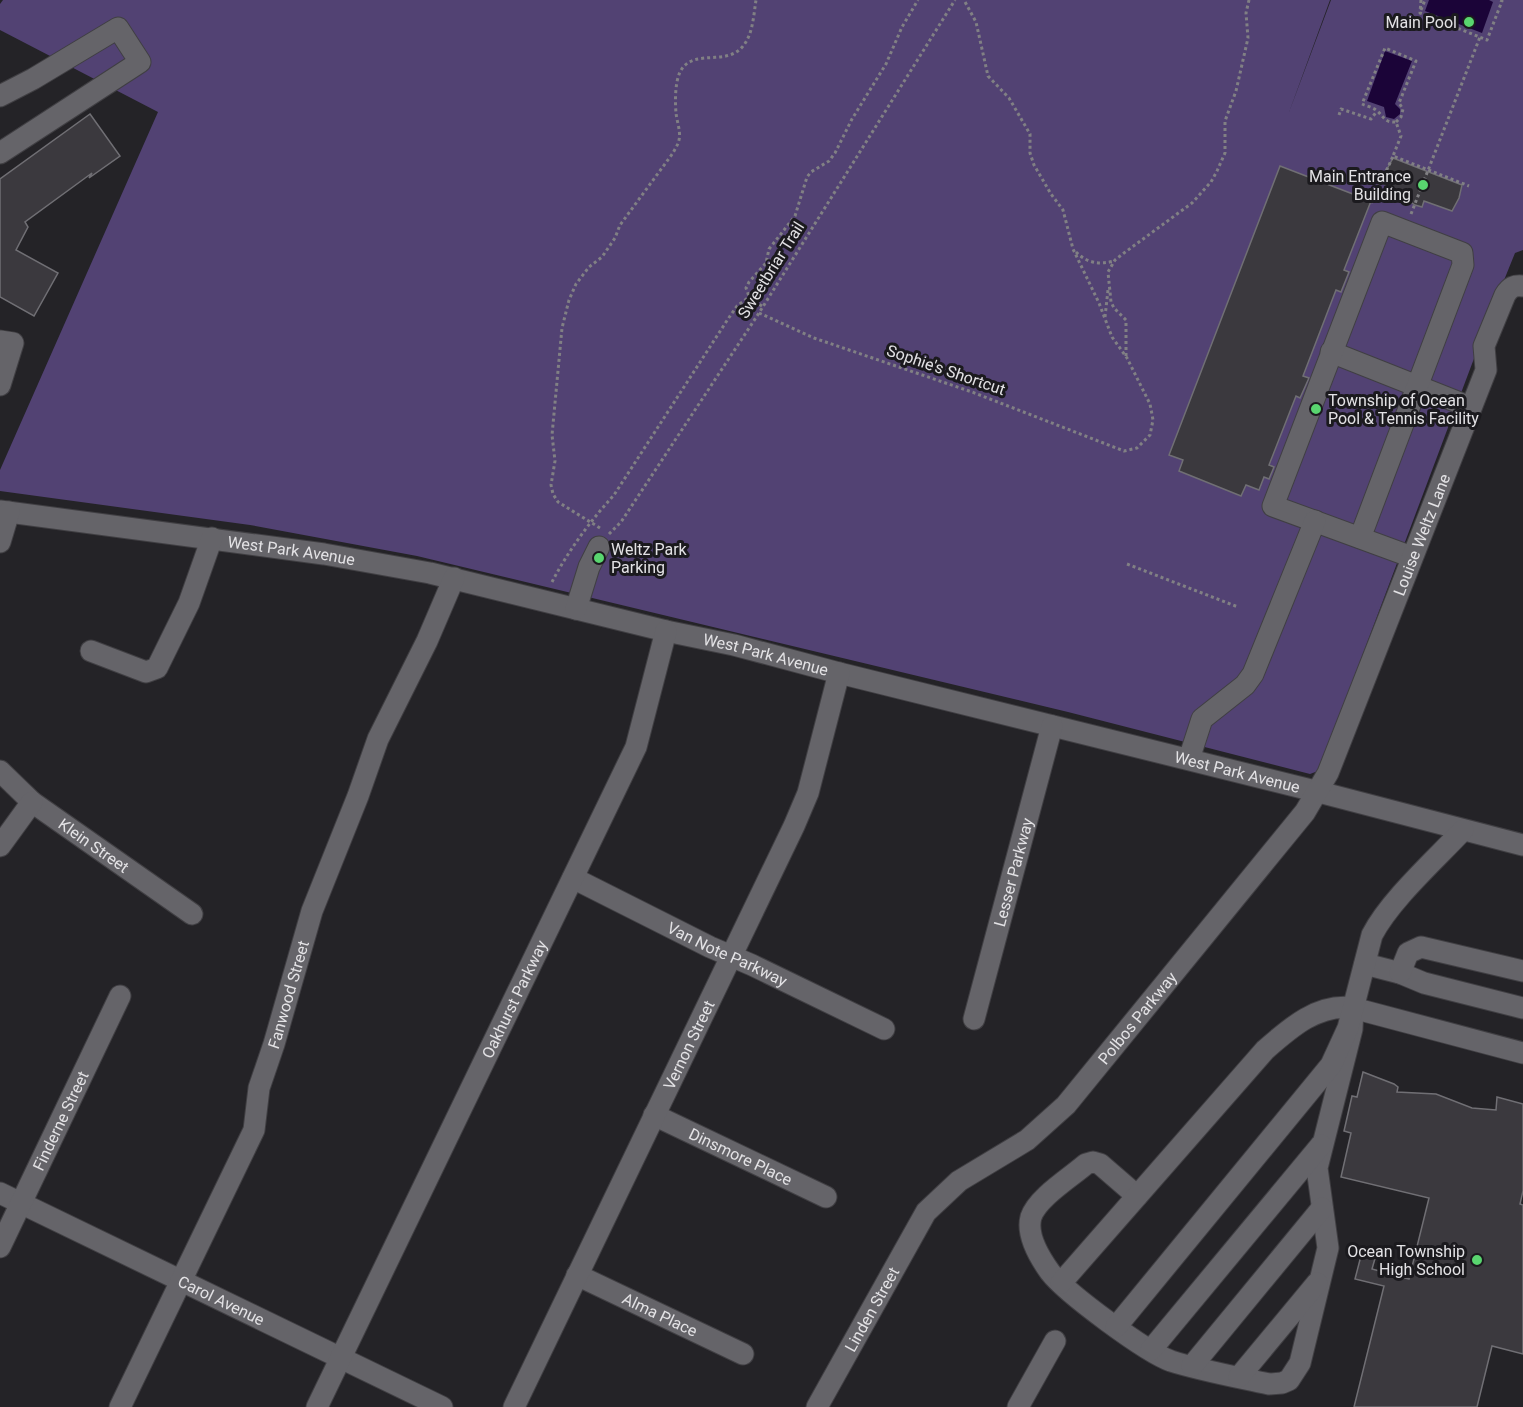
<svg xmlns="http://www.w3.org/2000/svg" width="1523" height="1407" font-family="Roboto,sans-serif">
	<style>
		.green { fill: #524273 }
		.water { fill: #1b0438 }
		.building { fill: #3b393e; stroke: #706f74; stroke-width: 1.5 }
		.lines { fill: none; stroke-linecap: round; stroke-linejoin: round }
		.minor-casing { stroke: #403f43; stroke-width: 23 }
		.path { stroke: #818084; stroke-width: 3; stroke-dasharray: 3 3; stroke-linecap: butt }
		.minor { stroke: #656469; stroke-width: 21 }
		.poi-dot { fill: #59d56f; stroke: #1b1a1e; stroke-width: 2 }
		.labels { text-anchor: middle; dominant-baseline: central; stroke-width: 6; stroke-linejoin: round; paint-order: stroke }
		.poi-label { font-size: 16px; fill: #e3e2e5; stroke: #1b1a1e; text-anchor: end }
		.street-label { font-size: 16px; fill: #e3e2e5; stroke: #1b1a1e }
	</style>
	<rect width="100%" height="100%" fill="#242327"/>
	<polygon class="green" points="3,0 1330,0 1288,115 1331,0 1523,0 1523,250 1515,253 1496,300 1320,768 1318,771 1310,774 1068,712 417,556 250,525 0,491 0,470 158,112 0,30 0,4"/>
	<g class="water">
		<polygon points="1429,0 1489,0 1493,2 1482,33 1425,11"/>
		<polygon points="1385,51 1412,61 1395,104 1400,109 1400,114 1394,119 1386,117 1384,107 1367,101"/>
	</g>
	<g class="building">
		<polygon points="90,114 120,156 89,178 92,173 25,222 28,227 16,250 58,273 34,316 0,297 0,179"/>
		<polygon points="1393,158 1462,185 1459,198 1452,211 1424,201 1422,207 1415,205 1409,201 1411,196 1384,184 1386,171"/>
		<polygon points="1280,166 1371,201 1344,270 1349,272 1341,292 1336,290 1303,376 1309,378 1300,398 1296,396 1269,465 1274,467 1269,479 1264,477 1259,490 1246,485 1241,496 1179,471 1183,460 1169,455"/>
		<polygon points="1363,1072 1394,1084 1398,1087 1397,1092 1436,1094 1472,1108 1496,1110 1497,1097 1523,1104 1523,1191 1520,1204 1523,1205 1523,1354 1492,1346 1477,1407 1354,1407 1384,1286 1355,1279 1362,1252 1376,1255 1372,1269 1409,1279 1429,1198 1341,1177 1351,1133 1344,1131 1352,1096 1357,1097"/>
	</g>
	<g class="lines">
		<defs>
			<g id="minor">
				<polyline points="0,96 33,79 118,28 140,62 0,153"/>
				<polyline points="0,341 13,343 0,385"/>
				<polyline points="1331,352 1470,407"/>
				<path id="s1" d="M0 511 324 554 430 573 666 631 734 645 839 673 1319 792 1523 845"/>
				<polyline points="1360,538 1463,265 1462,253 1382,222 1273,506 1412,557"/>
				<polyline points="0,542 9,512"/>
				<polyline points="576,609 589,567 599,547"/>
				<polyline points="91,651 146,672 157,668 189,603 212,538"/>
				<polyline points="1189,759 1202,719 1245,685 1253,674 1315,521"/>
				<path id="s2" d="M0 771 32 802 192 914"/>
				<polyline points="0,846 32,802"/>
				<path id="s3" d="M573 878 710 947 752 965 884 1029"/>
				<polyline points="1365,964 1400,973 1424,983 1523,1008"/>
				<polyline points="1400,973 1408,953 1421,947 1523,971"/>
				<path id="s4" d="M974 1019 1052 726"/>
				<path id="s5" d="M654 1115 826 1197"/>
				<path id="s6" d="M0 1193 442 1407"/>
				<path d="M1137 1196 1100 1164 1093 1162 1086 1164C1071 1177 1037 1198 1031 1217 1026 1235 1040 1258 1050 1272 1066 1293 1146 1352 1171 1361 1203 1371 1237 1377 1269 1384L1282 1383 1289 1380 1300 1363 1328 1248 1317 1168 1352 1029 1353 1008"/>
				<path id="s7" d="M0 1247 120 996"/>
				<path id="s8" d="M577 1275 743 1354"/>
				<path d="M1061 1283 1265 1050C1290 1028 1318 1003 1353 1008L1523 1053"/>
				<path d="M1116 1327 1331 1065 1348 1028 1372 935C1390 900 1436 859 1463 830"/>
				<polyline points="1151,1350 1321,1145"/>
				<polyline points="1192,1366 1322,1208"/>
				<polyline points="1239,1377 1317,1283"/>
				<path id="s9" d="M120 1407 254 1130 259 1088 274 1044 312 911 358 796 378 739 427 641 454 578"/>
				<path id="s10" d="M317 1407 636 747 666 631"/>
				<path id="s11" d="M514 1407 794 826 808 793 839 673"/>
				<path id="s12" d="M817 1407 926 1212 959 1181 1027 1140 1066 1105 1305 812 1328 773 1486 370 1484 346 1505 295C1510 287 1514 285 1523 286"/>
				<polyline points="1018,1407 1055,1341"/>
			</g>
		</defs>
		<use href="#minor" class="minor-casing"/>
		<g class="path">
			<polyline points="1421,0 1420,13 1487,40 1502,1 1500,0"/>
			<polyline points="1421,10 1425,0"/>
			<polyline points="1339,115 1341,109 1371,119 1377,111"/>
			<path d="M1396 122 1401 117 1403 109 1399 103 1416 61 1385 48 1362 104C1366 106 1372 107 1376 110 1384 116 1384 123 1396 122L1401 136 1393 156 1469 186"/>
			<path d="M1371 203C1377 187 1386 173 1393 156"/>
			<polyline points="1411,214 1480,37"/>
			<path d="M1076 252C1087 263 1099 265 1114 261"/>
			<polyline points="762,306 750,299 746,288 749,282 766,263 769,249 795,216 807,177 811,172 829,161 835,153 852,119 886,64 902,27 918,0"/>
			<polyline points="759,313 814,338 972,392 1124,451 1137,448 1150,435 1153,420 1150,404 1127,358 1112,337 1099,303 1073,249 1063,210 1051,194 1034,165 1030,153 1030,134 1009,98 988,76 976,22 964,0"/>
			<polyline points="1105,317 1108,290"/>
			<polyline points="1126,356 1126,320 1114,308 1111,302 1108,272 1115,260 1124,253 1192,203 1211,182 1217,171 1225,153 1225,121 1236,91 1248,38 1246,13 1249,0"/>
			<path d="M600 528 558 502 553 494 551 485 555 461 552 435 562 328 569 300 576 284 589 267 602 257 615 238 620 225 673 153C675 149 678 145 679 140 681 132 677 122 676 113 675 101 675 83 680 72 694 45 731 71 747 40 753 29 754 13 756 0"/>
			<polyline points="609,534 621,522 759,313 955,0"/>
			<polyline points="1127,564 1238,607"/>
			<path d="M552 582C568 551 591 520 614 495L728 319 737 306 749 297"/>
		</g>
		<use href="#minor" class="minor"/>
	</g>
	<g class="poi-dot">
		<circle cx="1469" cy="22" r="6"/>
		<circle cx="1423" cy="185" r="6"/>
		<circle cx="1316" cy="409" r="6"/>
		<circle cx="599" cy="558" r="6"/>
		<circle cx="1477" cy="1260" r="6"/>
	</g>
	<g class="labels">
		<g class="poi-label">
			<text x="1457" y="22">Main Pool</text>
			<text x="1411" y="176">Main Entrance<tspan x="1411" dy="18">Building</tspan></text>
			<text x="1328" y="400" text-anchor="start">Township of Ocean<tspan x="1328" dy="18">Pool &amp; Tennis Facility</tspan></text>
			<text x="611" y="549" text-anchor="start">Weltz Park<tspan x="611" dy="18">Parking</tspan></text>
			<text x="1465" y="1251">Ocean Township<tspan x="1465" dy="18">High School</tspan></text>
		</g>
		<g class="street-label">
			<text transform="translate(771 270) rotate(-58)">Sweetbriar Trail</text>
			<text transform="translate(946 370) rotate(19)">Sophie's Shortcut</text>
			<text stroke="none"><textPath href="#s12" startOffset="1080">Louise Weltz Lane</textPath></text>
			<text stroke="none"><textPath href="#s1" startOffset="294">West Park Avenue</textPath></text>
			<text stroke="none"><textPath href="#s1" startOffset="780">West Park Avenue</textPath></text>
			<text stroke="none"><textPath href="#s1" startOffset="1266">West Park Avenue</textPath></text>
			<text stroke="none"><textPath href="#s2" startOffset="120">Klein Street</textPath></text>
			<text stroke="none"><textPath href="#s4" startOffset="152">Lesser Parkway</textPath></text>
			<text stroke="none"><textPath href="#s3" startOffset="172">Van Note Parkway</textPath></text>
			<text stroke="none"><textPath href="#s9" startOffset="448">Fanwood Street</textPath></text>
			<text stroke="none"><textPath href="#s10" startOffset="453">Oakhurst Parkway</textPath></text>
			<text stroke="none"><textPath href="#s12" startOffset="513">Polbos Parkway</textPath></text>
			<text stroke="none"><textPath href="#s11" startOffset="402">Vernon Street</textPath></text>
			<text stroke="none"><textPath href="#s7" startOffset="140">Finderne Street</textPath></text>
			<text stroke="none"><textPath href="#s5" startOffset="96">Dinsmore Place</textPath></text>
			<text stroke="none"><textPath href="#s6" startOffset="246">Carol Avenue</textPath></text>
			<text stroke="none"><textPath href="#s12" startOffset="112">Linden Street</textPath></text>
			<text stroke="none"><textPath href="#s8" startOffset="92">Alma Place</textPath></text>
		</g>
	</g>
</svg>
